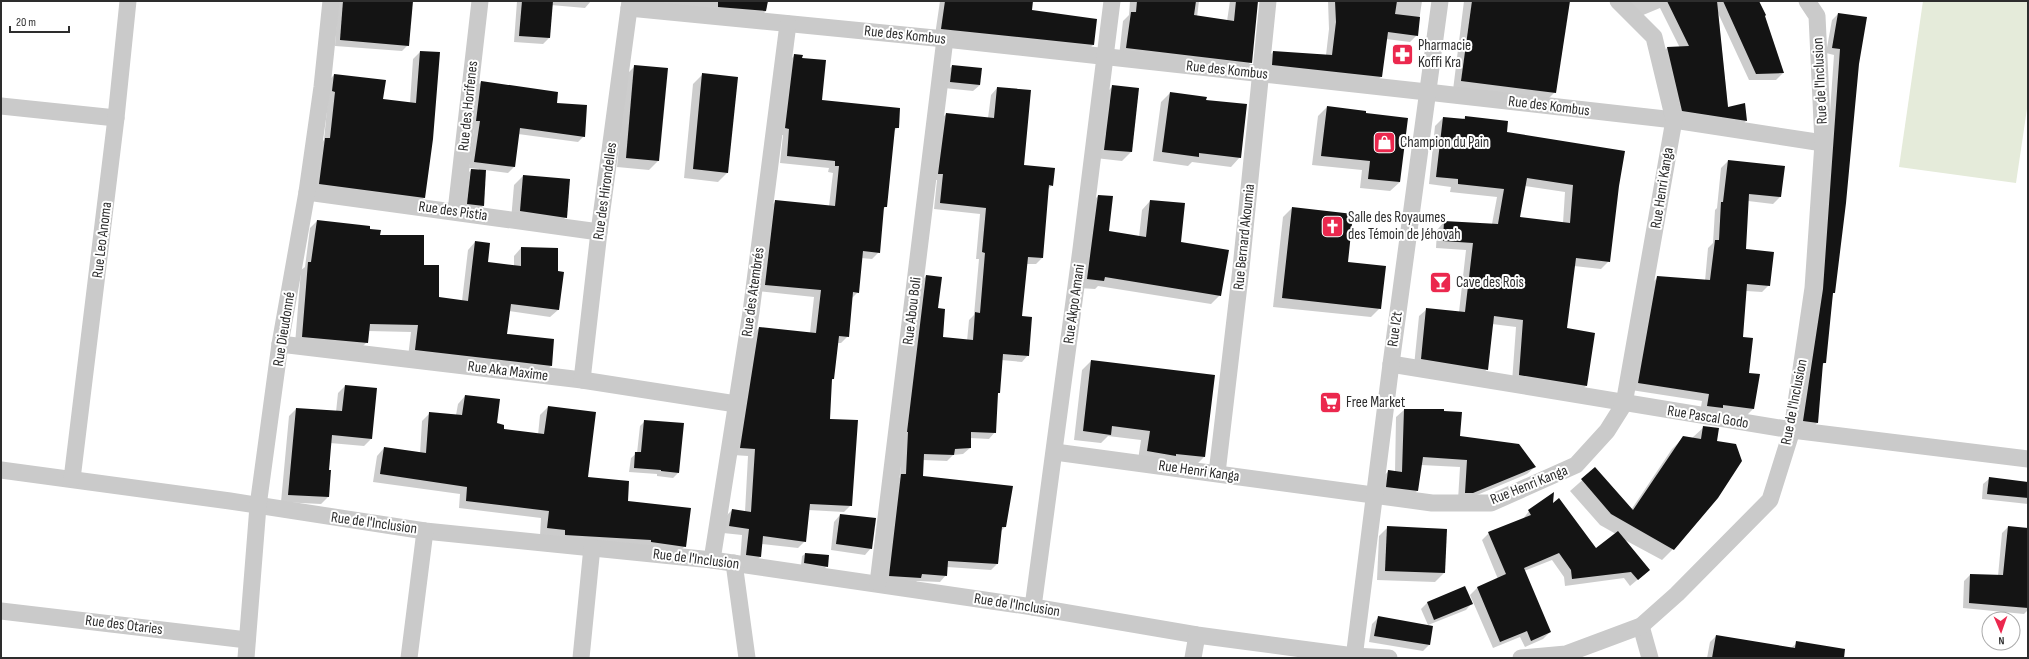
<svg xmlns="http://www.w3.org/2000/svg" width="2029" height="659" font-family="'Sofia Sans Condensed',sans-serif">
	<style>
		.green { fill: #e5ebda }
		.shadow { fill: #0003; fill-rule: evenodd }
		.building { fill: #141414; fill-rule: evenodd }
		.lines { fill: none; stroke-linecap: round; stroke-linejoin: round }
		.street { stroke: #cacaca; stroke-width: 17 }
		.labels { text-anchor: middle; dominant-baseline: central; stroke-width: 4; stroke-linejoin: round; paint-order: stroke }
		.street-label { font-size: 15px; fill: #2d2d2d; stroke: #fff }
		.poi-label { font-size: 15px; fill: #2d2d2d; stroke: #fff; text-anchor: start }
	</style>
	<rect width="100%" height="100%" fill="#fff"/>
	<polygon class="green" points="1923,1 2028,1 2028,102 2016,183 1899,167"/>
	<g class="shadow">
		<polygon points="338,1 407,1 408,45 402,51 335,46"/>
		<polygon points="517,1 591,1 585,8 551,5 549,38 543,44 514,42"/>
		<polygon points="653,1 767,1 766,11 757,20 652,9"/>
		<polygon points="940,1 1032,1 1031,11 1093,45 1086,52 935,35"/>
		<polygon points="1130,1 1199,1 1197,17 1227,21 1230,1 1257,1 1251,62 1243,70 1119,56 1123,21 1129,15"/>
		<polygon points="1328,1 1422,1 1417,35 1410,42 1386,39 1381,77 1374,83 1265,71 1266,59 1273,52 1326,55 1329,29"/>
		<polygon points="1464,1 1561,1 1555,92 1546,101 1453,90"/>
		<polygon points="1619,1 1758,1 1783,73 1776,80 1749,80 1718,13 1728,109 1746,121 1739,128 1675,118 1660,55 1667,48 1680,48 1660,8 1636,18"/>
		<polygon points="1838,14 1858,64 1825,362 1822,366 1817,423 1811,429 1798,427 1817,296 1834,55 1826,53 1832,20"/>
		<polygon points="420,52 424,198 417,204 313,190 318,146 324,140 328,98 327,82 334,75 382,100 410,103 413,59"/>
		<polygon points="795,55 801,59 820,101 898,127 894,131 886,206 883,210 879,252 872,259 861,258 858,292 851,299 848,336 841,343 837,343 833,379 831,381 829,420 851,505 844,512 808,510 805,541 798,548 761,544 760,557 753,564 740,562 742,535 723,533 725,517 732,510 745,512 748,456 733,455 752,335 759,328 810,333 814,297 758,291 769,208 776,201 829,206 833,173 828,172 829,168 780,163 783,135 778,135 788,62"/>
		<polygon points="635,66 658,161 649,170 617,167 626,75"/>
		<polygon points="952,66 980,85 973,91 944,88 946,72"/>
		<polygon points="703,74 728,172 718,182 684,178 693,84"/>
		<polygon points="481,82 556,104 584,136 578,142 518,134 514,167 508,173 485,170 483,206 477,212 461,210 465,176 471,170 478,171 479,169 469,168 474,127 471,127 475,88"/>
		<polygon points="1112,87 1131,152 1122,161 1095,158 1103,96"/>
		<polygon points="997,88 1023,166 1052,185 1047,190 1042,258 1036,264 1027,264 1021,317 1028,355 1022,362 1001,360 999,392 997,395 995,432 989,439 970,438 970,448 963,454 953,455 947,461 923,460 922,477 1005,527 1001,531 997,564 991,570 947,567 946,575 940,582 917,581 914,584 883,582 895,482 900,477 902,438 920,283 926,276 937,309 942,338 967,341 969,320 974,315 979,259 976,259 980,214 934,209 937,180 932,180 940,121 946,114 988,118 991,95"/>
		<polygon points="1170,93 1205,101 1240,157 1231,167 1192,162 1188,166 1153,161 1161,102"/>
		<polygon points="1327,107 1365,114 1400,182 1390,191 1360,188 1362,170 1312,165 1318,116"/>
		<path d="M1465 117 1506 133 1618 186 1609 261 1601 269 1574 266 1566 329 1586 386 1578 393 1512 382 1516 327 1492 324 1487 369 1480 377 1414 366 1419 316 1427 309 1459 312 1466 250 1436 248 1437 230 1444 222 1492 224 1497 197 1450 192 1451 187 1429 184 1435 126 1443 118 1462 120ZM1525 186 1565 192 1563 223 1519 218Z"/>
		<polygon points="1728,161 1784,167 1780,197 1773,204 1748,201 1745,250 1769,285 1762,292 1746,291 1742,338 1753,409 1746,416 1700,413 1702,401 1631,390 1650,285 1657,278 1705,281 1708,248 1713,243 1715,210 1717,208 1721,168"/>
		<polygon points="523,176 566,217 557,226 511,220 514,185"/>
		<polygon points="1098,196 1108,232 1139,237 1142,210 1150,201 1180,243 1220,295 1211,304 1098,286 1095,289 1079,288 1089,205"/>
		<polygon points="1292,208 1347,263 1380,308 1371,317 1273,307 1283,217"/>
		<polygon points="317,221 369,230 379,236 423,266 438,298 462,301 468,250 475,242 487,263 514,266 514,256 521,248 558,310 550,317 509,311 506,334 553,340 551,366 544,373 408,357 411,332 368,331 367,342 359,350 295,344 301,270 305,267 310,228"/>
		<polygon points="1091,361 1204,457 1195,466 1138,460 1141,440 1108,436 1101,443 1074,440 1082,370"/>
		<polygon points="345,386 371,439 364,446 330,443 328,497 321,504 281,502 289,416 296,409 336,412 338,393"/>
		<polygon points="465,396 502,430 538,435 540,415 548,407 586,477 627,502 685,546 677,554 540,536 541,518 459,508 460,494 373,482 377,456 384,448 420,454 422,421 430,413 456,415 458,404"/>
		<polygon points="1404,410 1443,410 1459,437 1535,467 1527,474 1465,500 1458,500 1460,467 1421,465 1417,491 1410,498 1379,494 1381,478 1389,471 1395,472 1396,417"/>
		<polygon points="645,421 678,473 673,478 657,476 657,474 629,472 631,458 637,453 640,426"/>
		<polygon points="1704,427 1718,429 1673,549 1662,560 1623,539 1649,570 1630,586 1624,578 1565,586 1564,577 1552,560 1524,571 1550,632 1543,639 1525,647 1520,637 1493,648 1470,595 1477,588 1498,579 1482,540 1489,533 1523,519 1529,511 1552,494 1552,505 1596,550 1616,534 1600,525 1570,491 1595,469 1631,510 1672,449 1684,437 1692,438"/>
		<polygon points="1989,479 2028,483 2028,504 1982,499 1983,484"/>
		<polygon points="840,515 871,548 865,555 831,550 834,522"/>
		<polygon points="1388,527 1446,529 1444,573 1435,582 1377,580 1379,536"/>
		<polygon points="2008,527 2028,529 2028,610 2024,614 1963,608 1964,581 1970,575 1998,576 2002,533"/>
		<polygon points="805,554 827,566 824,569 801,566 802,556"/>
		<polygon points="1427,603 1472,603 1466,610 1428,625 1421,609"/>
		<polygon points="1378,618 1432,626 1429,645 1423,651 1369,642 1372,624"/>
		<polygon points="1716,636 1791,648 1797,643 1829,658 1707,658 1710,642"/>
	</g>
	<g class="building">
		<polygon points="343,1 413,1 409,46 340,40"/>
		<polygon points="522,1 553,1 550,38 519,36"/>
		<polygon points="718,1 768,1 766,11 718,7"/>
		<polygon points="945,1 1033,1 1032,10 1097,19 1094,45 941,29"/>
		<polygon points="1137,1 1196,1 1194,15 1234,21 1236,1 1258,1 1252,63 1126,48 1131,12 1136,12"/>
		<polygon points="1335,1 1397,1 1395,14 1420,17 1418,36 1388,32 1382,77 1272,65 1273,51 1332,55 1336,22"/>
		<polygon points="1472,1 1570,1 1556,93 1461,81"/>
		<polygon points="1667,1 1717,1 1728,107 1745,103 1747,121 1682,111 1667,47 1689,46"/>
		<polygon points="1723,1 1759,1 1766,15 1765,16 1784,73 1756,74"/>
		<polygon points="1838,13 1867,17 1859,64 1846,203 1835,293 1833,293 1826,363 1823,363 1818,423 1803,421 1823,289 1840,49 1832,48"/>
		<polygon points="420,51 440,52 433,139 425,198 319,184 325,138 330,138 335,92 332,91 334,74 386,80 383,99 416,103"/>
		<polygon points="794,54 803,55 802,58 826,60 822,100 900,108 899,128 895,128 887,207 884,207 880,253 863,251 859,293 853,292 849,337 839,336 834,379 832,379 830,419 858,420 852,506 810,504 806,542 763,536 761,557 746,555 749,529 729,526 732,509 751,512 755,449 740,448 759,327 816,333 821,290 765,285 775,200 835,206 839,166 835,166 835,161 787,156 789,129 785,128"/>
		<polygon points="634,65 668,68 659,161 626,158"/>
		<polygon points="952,65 982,68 980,85 950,82"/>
		<polygon points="702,73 738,77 728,173 693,169"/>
		<polygon points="481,81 558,92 557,103 587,105 585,137 520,128 515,167 474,162 480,121 476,121"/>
		<polygon points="1112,85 1139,88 1132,152 1104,150"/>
		<polygon points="997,87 1031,90 1024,165 1055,168 1053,186 1049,185 1043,258 1028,257 1022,316 1032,317 1029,356 1003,354 1000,393 998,393 996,433 971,432 971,448 955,449 954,455 924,454 923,476 1013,486 1006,527 1002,527 998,564 948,561 947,576 922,574 921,578 889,576 901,474 906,474 908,432 907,432 926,275 942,277 938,308 945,309 943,337 973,340 975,312 980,313 985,253 982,252 986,208 940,203 943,174 938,174 946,113 994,118"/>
		<polygon points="1170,92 1207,97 1206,100 1247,104 1241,158 1199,153 1199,157 1162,152"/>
		<polygon points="1327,106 1366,111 1366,113 1408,118 1400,182 1368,179 1370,161 1321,156"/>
		<path d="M1465 116 1508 121 1507 132 1625 151 1619 186 1610 262 1576 258 1567 328 1595 333 1587 386 1519 375 1523 320 1494 316 1488 370 1421 359 1426 308 1465 312 1473 243 1443 241 1444 221 1498 224 1504 189 1458 184V179L1436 177 1443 117 1465 119ZM1527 178 1573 185 1570 223 1520 217Z"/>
		<polygon points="1728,160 1785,166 1781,197 1749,194 1746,249 1774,252 1770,286 1747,284 1743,337 1753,338 1749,373 1760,374 1754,409 1723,405 1723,408 1707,406 1709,394 1638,383 1657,276 1710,280 1715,240 1719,240 1721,202 1723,202"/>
		<polygon points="471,169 486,170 484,206 467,204"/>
		<polygon points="523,175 570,179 567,218 520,211"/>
		<polygon points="1098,195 1113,196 1109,231 1146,237 1150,200 1185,203 1181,242 1229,250 1221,296 1105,277 1104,281 1087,279"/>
		<polygon points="1292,207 1353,214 1348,262 1386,266 1381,309 1282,298"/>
		<polygon points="317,220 370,226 370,229 381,230 380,235 424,235 424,265 439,265 439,297 468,301 475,241 490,243 488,262 521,266 521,247 558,248 558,271 564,272 559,310 511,304 507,334 554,339 552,366 415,350 418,325 370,324 368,343 302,337 308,262 311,262"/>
		<polygon points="1091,360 1215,375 1205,457 1176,454 1176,456 1147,451 1150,431 1112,426 1111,435 1083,431"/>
		<polygon points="345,385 377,388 372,439 332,435 329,470 331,470 329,497 288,495 296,408 342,411"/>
		<polygon points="465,395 500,399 497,423 504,425 504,429 544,434 548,406 596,412 588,477 629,481 628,501 691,508 686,547 651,542 651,540 565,535 565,530 547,528 549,511 466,501 467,487 380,474 384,447 426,453 429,412 462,415"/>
		<polygon points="1404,409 1444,409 1444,411 1462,412 1460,436 1519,444 1536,467 1473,493 1465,493 1467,460 1423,457 1418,491 1386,487 1388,470 1402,472"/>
		<polygon points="644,420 684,423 679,473 661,471 661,470 634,468 635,452 641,452"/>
		<polygon points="1703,426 1719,428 1717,441 1736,444 1742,461 1718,498 1674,550 1611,514 1581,479 1595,467 1633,510 1683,436 1701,439"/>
		<polygon points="1989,477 2028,482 2028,498 1987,494"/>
		<polygon points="1554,492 1553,503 1559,498 1596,548 1618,531 1650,570 1638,580 1631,572 1572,579 1571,570 1559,553 1524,568 1551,632 1531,641 1527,631 1500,642 1477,587 1506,574 1488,532 1531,515 1528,510"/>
		<polygon points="840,514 876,518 872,549 836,544"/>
		<polygon points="1387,526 1447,529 1445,573 1385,571"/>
		<polygon points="2008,526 2028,528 2028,608 1969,603 1970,574 2003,575"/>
		<polygon points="805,553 829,555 828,567 804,563"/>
		<polygon points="1465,586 1473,604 1434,620 1427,602"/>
		<polygon points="1378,616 1433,626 1430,645 1374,636"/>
		<polygon points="1716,635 1795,648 1796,641 1845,649 1844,658 1712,658"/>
	</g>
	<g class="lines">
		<g class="street">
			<polyline points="629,8 945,39 1427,92 1674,120 1823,143"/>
			<polyline points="1,106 116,118"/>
			<polyline points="307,192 599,232"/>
			<polyline points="456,211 480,1"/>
			<polyline points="280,344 582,380 736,404"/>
			<polyline points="1391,364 1792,430 2028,459"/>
			<polyline points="582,380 599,232 630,1"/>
			<polyline points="1055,452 1432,503 1491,503 1576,465 1607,431 1624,404 1674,120 1654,37 1618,1"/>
			<polyline points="1,470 230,501 425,531 712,560 1033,607 1197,635 1354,656 1389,658"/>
			<polyline points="1217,473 1241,268 1268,1"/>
			<polyline points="72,479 116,118 128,1"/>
			<polyline points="712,560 751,312 788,24"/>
			<polyline points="734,563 747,658"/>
			<polyline points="878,583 945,39"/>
			<polyline points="1033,607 1081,249 1112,1"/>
			<polyline points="1,611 247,640"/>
			<polyline points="1641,626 1650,658"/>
			<polyline points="246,658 258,506 280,344 307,192 322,87 331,1"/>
			<polyline points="409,658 425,531"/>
			<polyline points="581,658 592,547"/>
			<polyline points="1193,658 1197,635"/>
			<polyline points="1354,658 1391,364 1440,1"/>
			<polyline points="1521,658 1566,654 1641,626 1677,594 1770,500 1792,430 1813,288 1823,143 1817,16 1807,1"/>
		</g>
	</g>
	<defs>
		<symbol id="pharmacy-square" viewBox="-11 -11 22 22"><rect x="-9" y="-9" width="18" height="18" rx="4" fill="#eb284e" stroke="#fff"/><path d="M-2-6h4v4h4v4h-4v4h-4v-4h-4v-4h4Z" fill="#fff"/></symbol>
		<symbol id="shop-square" viewBox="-11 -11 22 22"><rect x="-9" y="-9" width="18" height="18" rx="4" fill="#eb284e" stroke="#fff"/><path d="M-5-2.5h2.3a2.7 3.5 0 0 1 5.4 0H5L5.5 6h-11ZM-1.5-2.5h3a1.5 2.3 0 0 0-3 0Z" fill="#fff"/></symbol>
		<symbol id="church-square" viewBox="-11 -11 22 22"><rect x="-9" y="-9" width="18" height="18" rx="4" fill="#eb284e" stroke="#fff"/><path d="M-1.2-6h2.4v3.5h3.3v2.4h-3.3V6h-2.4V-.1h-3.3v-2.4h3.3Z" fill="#fff"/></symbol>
		<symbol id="bar-square" viewBox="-11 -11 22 22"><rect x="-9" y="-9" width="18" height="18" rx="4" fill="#eb284e" stroke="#fff"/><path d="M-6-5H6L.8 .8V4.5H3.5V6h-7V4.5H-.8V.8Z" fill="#fff"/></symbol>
		<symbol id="supermarket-square" viewBox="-11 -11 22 22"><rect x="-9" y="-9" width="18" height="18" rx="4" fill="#eb284e" stroke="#fff"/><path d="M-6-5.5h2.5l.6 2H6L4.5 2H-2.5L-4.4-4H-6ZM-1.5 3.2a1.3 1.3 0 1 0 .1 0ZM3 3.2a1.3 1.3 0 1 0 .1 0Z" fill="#fff"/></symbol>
	</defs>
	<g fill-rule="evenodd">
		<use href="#pharmacy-square" x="1390" y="42" width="25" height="25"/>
		<use href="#shop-square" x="1372" y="130" width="25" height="25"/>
		<use href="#church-square" x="1320" y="214" width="25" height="25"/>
		<use href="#bar-square" x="1428" y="270" width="25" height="25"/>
		<use href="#supermarket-square" x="1318" y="390" width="25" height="25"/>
	</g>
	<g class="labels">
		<g class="street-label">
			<text transform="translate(905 35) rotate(6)">Rue des Kombus</text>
			<text transform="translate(1227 70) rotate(6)">Rue des Kombus</text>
			<text transform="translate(1820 81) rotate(-93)">Rue de l'Inclusion</text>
			<text transform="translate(468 106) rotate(-84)">Rue des Horifenes</text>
			<text transform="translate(1549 106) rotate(7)">Rue des Kombus</text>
			<text transform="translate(1662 188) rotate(-81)">Rue Henri Kanga</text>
			<text transform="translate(605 191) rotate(-82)">Rue des Hirondelles</text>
			<text transform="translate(453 211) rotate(8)">Rue des Pistia</text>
			<text transform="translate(1244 237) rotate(-84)">Rue Bernard Akoumia</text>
			<text transform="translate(102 240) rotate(-83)">Rue Leo Anoma</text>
			<text transform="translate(753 292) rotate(-82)">Rue des Atembrés</text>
			<text transform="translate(1074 304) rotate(-82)">Rue Akpo Amani</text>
			<text transform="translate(912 311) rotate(-83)">Rue Abou Boli</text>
			<text transform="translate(284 329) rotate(-81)">Rue Dieudonné</text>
			<text transform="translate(1395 329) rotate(-82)">Rue I2t</text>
			<text transform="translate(508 371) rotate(7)">Rue Aka Maxime</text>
			<text transform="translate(1794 402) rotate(-79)">Rue de l'Inclusion</text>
			<text transform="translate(1708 417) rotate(9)">Rue Pascal Godo</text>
			<text transform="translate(1199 471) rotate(8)">Rue Henri Kanga</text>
			<text transform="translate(1529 485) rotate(-22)">Rue Henri Kanga</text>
			<text transform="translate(374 523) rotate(8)">Rue de l'Inclusion</text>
			<text transform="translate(696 559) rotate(7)">Rue de l'Inclusion</text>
			<text transform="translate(1017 605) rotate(9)">Rue de l'Inclusion</text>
			<text transform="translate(124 625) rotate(7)">Rue des Otaries</text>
		</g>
		<g class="poi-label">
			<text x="1418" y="45">Pharmacie<tspan x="1418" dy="17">Koffi Kra</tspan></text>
			<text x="1400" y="142">Champion du Pain</text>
			<text x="1348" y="217">Salle des Royaumes<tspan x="1348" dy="17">des Témoin de Jéhovah</tspan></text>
			<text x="1456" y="282">Cave des Rois</text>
			<text x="1346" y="402">Free Market</text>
		</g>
	</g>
	<rect width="2029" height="659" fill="none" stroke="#2d2d2d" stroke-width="4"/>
	<g transform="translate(2001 631) rotate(178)"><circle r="19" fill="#ffffff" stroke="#ababab"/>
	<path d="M0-3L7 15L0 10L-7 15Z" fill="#eb284e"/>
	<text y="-6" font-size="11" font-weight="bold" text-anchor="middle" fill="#2d2d2d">N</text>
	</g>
	<path d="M10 26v6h59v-6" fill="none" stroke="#2d2d2d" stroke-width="2"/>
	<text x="16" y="26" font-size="12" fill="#2d2d2d" stroke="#ffffff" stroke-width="3" paint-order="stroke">20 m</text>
</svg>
